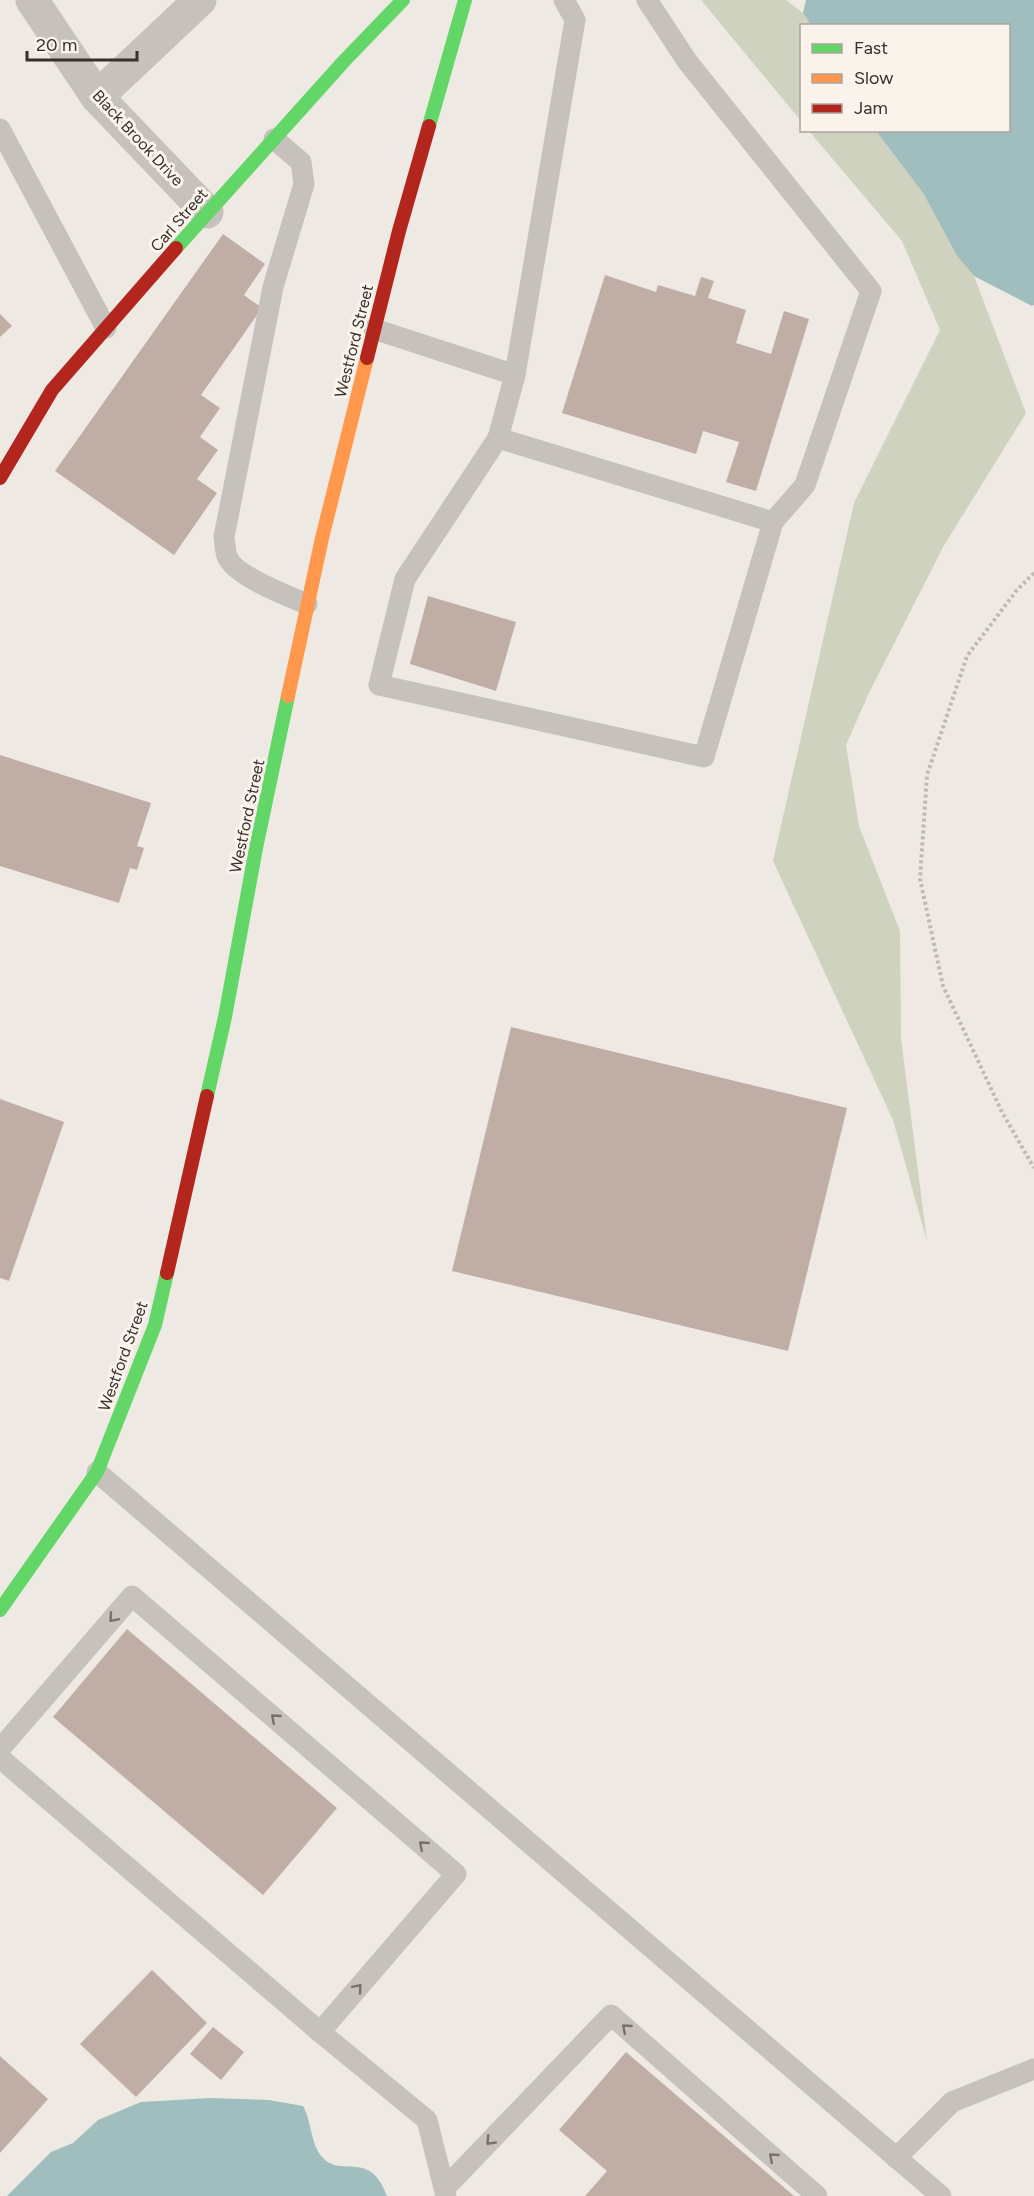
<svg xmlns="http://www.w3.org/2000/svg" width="1034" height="2196" font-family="Figtree,sans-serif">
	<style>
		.green { fill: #cfd2be }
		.water { fill: #a0bebd }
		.building { fill: #c0aea6 }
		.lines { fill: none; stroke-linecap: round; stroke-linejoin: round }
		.path { stroke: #bfb9b4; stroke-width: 4; stroke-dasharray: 3 3; stroke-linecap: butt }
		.lane { stroke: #c6c1bc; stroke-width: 21 }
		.street { stroke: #c6c1bc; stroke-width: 33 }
		.fast { stroke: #63d668; stroke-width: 14 }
		.slow { stroke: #ff974d; stroke-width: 14 }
		.jam { stroke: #b3261e; stroke-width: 14 }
		.oneway { stroke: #78706c }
		.labels { text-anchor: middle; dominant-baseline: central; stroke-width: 6; stroke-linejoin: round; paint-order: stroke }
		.street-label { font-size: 16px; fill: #382e2a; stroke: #f9f3eb }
	</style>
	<rect width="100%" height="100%" fill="#eee9e3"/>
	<g class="green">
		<polygon points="701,0 786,0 803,13 811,25 802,26 801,121"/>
		<polygon points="809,131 876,131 923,193 957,256 974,276 1026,413 943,547 868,695 846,745 859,826 900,931 901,1039 927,1241 893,1120 773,861 854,503 940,330 902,241"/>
	</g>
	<g class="water">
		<polygon points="806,0 1034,0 1034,305 1032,306 974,276 957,256 923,193 876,131 1008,130 1008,26 811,25 803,13"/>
		<path d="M210 2098 269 2100 303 2106C312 2122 310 2144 323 2158 342 2178 370 2149 387 2196H7L51 2152 73 2143 98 2120 141 2102Z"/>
	</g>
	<g class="building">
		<polygon points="223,234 265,264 244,295 262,308 201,395 220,408 200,437 218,450 197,479 217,493 174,555 55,471"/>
		<polygon points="605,275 656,292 658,285 695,296 701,277 714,281 708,298 746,310 736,343 771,354 784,311 809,319 756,491 726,482 739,442 703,431 696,454 562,413"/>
		<polygon points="0,314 12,326 0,337"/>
		<polygon points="428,596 516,622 496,691 410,664"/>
		<polygon points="0,755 151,803 137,846 144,848 137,870 130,868 119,903 0,866"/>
		<polygon points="511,1027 847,1108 788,1351 452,1271"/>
		<polygon points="0,1099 64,1122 9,1281 0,1278"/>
		<polygon points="127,1629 337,1808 263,1895 53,1717"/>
		<polygon points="152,1970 207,2023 136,2097 80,2044"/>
		<polygon points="213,2027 244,2052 221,2080 190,2054"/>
		<polygon points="626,2052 794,2196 585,2196 607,2171 559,2130"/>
		<polygon points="0,2056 48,2099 0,2153"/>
	</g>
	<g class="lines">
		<polyline class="path" points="1034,573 1017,590 967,656 927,775 920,879 943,986 1002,1112 1034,1168"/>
		<g class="lane">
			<polyline points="0,129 106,328"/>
			<path d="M274 139 301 162 304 184 273 287 224 537C225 543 225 550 227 556 234 576 288 596 307 604"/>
			<polyline points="374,329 515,375 575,20 564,0"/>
			<polyline points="515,375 498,438 773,522 805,485 871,291 687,61 647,0"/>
			<polyline points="498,438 405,579 379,685 704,757 773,522"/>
			<polyline points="97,1472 941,2196"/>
			<polyline points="0,1749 132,1596 456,1874 320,2032"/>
			<polyline points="0,1758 320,2032 427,2120 446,2196"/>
			<polyline points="896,2158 952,2102 1034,2069"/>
			<polyline points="445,2188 611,2015 817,2196"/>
		</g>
		<g class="street">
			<polyline points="32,0 97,97 207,212"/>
			<polyline points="97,97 200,0"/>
		</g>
		<g class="fast">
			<polyline points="429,126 465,0"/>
			<polyline points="176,248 345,60 403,0"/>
			<polyline points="207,1096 225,1017 256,848 288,696"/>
			<polyline points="0,1610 97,1472 155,1325 167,1273"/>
		</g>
		<polyline class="slow" points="288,696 322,538 367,358"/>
		<g class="jam">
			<polyline points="367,358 399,231 429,126"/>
			<polyline points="0,478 52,390 176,248"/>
			<polyline points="167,1273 207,1096"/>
		</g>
	</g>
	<defs><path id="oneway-chevron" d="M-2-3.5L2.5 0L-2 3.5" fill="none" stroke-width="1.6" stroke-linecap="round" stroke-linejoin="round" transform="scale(1.5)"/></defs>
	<g class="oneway">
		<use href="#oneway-chevron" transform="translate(113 1618) rotate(131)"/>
		<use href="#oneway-chevron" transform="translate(275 1718) rotate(-139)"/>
		<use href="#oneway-chevron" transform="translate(423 1845) rotate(-139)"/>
		<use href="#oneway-chevron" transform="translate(358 1988) rotate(-49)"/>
		<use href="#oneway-chevron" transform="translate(626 2028) rotate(-139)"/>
		<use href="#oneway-chevron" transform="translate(490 2141) rotate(134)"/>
		<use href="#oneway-chevron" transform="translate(773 2157) rotate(-139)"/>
	</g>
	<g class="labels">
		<g class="street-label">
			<text transform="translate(138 138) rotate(47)">Black Brook Drive</text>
			<text transform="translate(179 220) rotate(-49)">Carl Street</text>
			<text transform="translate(354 341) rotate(-76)">Westford Street</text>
			<text transform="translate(247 816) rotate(-78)">Westford Street</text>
			<text transform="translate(123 1356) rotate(-70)">Westford Street</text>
		</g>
	</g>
	<rect x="800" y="24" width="210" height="108" fill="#f9f3eb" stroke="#aca49e" stroke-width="1.5"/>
	<rect x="812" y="44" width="30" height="9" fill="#63d668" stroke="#aca49e" stroke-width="1.5"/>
	<text x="854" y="54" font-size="18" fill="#382e2a">Fast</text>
	<rect x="812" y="74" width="30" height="9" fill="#ff974d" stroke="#aca49e" stroke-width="1.5"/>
	<text x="854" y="84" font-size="18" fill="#382e2a">Slow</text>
	<rect x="812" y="104" width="30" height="9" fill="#b3261e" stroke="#aca49e" stroke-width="1.5"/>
	<text x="854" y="114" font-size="18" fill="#382e2a">Jam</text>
	<path d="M27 51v9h110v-9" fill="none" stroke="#382e2a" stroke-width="3"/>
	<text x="36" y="51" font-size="18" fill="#382e2a" stroke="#f9f3eb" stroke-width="4.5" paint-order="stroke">20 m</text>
</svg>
